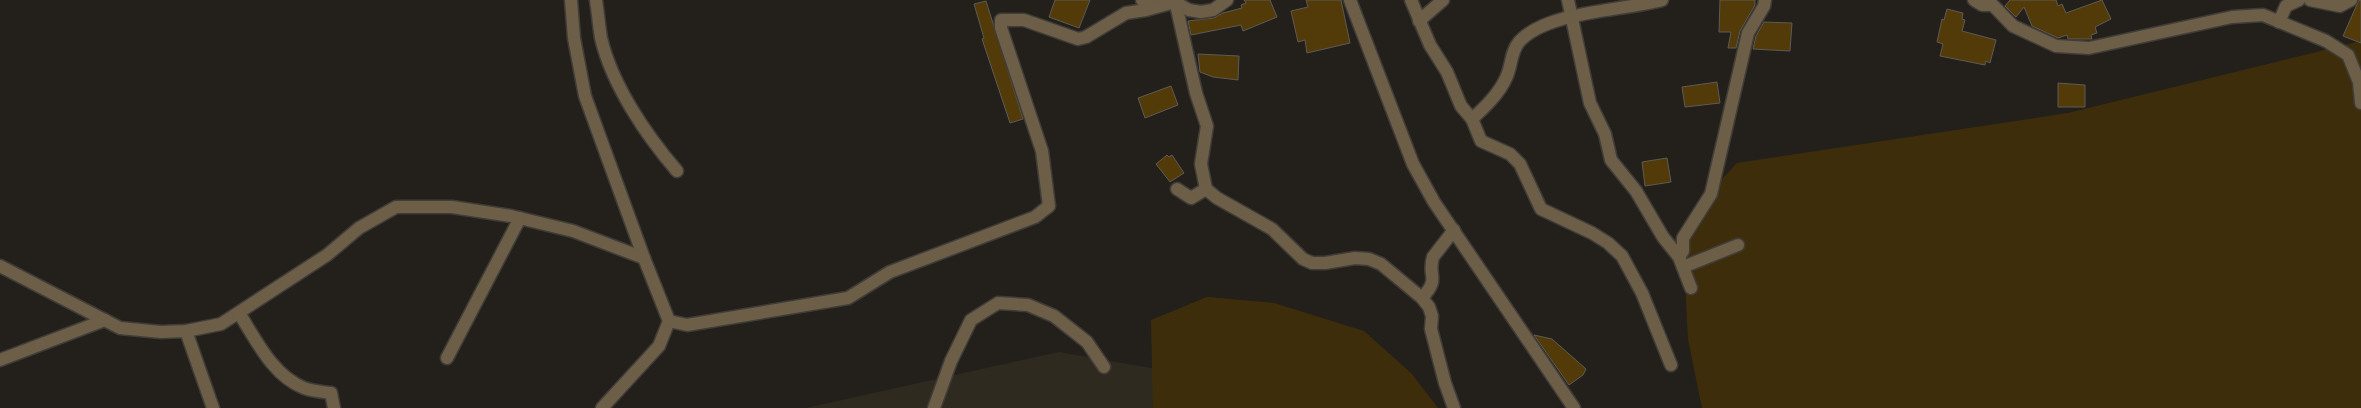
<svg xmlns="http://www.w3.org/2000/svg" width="2361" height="408" font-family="Ubuntu,sans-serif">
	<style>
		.built { fill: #2f2a20 }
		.green { fill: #3e2d0b }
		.building { fill: #533b09; stroke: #5e5a55 }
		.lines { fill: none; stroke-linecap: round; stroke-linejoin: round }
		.minor-casing { stroke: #403d38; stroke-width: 15 }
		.minor { stroke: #6c5e47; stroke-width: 12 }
	</style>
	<rect width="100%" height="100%" fill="#23201b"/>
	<polygon class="built" points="1059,352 1214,379 1224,408 806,408"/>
	<g class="green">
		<polygon points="2361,41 2361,408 1702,408 1688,339 1684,264 1694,209 1737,163 2068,113"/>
		<polygon points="1207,297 1274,303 1364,331 1411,373 1438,408 1153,408 1151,320"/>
	</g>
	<g class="building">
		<polygon points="1055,0 1090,0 1079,28 1049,17"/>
		<polygon points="1244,0 1270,0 1277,17 1243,31 1241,25 1191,35 1188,21 1214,18 1223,13 1242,8 1241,5 1246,3"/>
		<polygon points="1306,0 1341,0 1350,43 1307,53 1305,40 1298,42 1291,11 1308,7"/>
		<polygon points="1720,0 1755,0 1755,5 1740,31 1736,48 1728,48 1731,32 1719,32"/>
		<polygon points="2010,0 2056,0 2058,6 2062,4 2066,13 2102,0 2111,19 2095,27 2097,33 2091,35 2092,39 2068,39 2067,35 2058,38 2032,26 2024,7 2016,17 2005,6"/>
		<polygon points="2359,0 2361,0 2361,43 2343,36"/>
		<polygon points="986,1 1023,119 1010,123 982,39 984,38 974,4"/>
		<polygon points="1947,9 1963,13 1962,19 1965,20 1962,31 1996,40 1990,63 1986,61 1985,65 1940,56 1943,44 1937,42 1942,19 1944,20"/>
		<polygon points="1764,22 1792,23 1790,51 1753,49 1756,36"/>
		<polygon points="1198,54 1239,56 1238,80 1213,77 1200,72"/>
		<polygon points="1717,82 1720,103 1685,107 1682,87"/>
		<polygon points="2058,83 2085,85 2085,107 2058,107"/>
		<polygon points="1171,86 1178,105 1145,118 1138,98"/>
		<polygon points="1167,155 1169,157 1172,155 1184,173 1170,182 1156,164"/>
		<polygon points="1667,158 1671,182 1645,186 1642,162"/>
		<polygon points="1534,335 1552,339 1586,369 1583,375 1569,385"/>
	</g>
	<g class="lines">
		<defs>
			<g id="minor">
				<polyline points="571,0 574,38 585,96 644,258 669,321 659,346 602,408"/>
				<path d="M596 0C598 13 599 26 601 38 612 85 646 135 677 171"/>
				<polyline points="1142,0 1175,2 1189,10 1201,12 1213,10 1227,0"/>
				<polyline points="1175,0 1196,93 1207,126 1201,164 1206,189 1217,198 1272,229 1303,259 1312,263 1325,263 1355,258 1369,259 1381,264 1422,298 1429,307 1432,316 1431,329 1445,383 1454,408"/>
				<polyline points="1350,0 1413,164 1434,202 1574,408"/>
				<polyline points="1411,0 1430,45 1447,72 1461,106 1472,119 1481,141 1510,154 1520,164 1541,209 1592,233 1608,243 1622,256 1642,293 1671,365"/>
				<polyline points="1568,0 1590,103 1605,134 1611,160 1636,191 1663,237 1679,257 1691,288"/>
				<polyline points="1974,0 1982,5 1992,5"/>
				<polyline points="1988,0 2013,26 2056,46 2089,48 2232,17 2263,15 2326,41 2348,55 2359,82 2361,103"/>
				<polyline points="2310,0 2340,6 2351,0"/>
				<polyline points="1419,21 1443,0"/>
				<polyline points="2279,22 2286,6 2299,0"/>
				<path d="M1472 119C1484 108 1499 94 1506 78 1512 66 1510 53 1519 42 1546 11 1623 11 1662 0"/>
				<polyline points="1177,189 1191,198 1206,189"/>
				<polyline points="1679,257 1683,251 1683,238 1711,194 1748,33 1764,6 1765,0"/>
				<polyline points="0,266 120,328 161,332 186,331 221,324 327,255 359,228 396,207 452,207 511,216 573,231 644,258"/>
				<polyline points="1683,267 1738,245"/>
				<path d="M1422 298C1441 277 1427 278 1433 257L1454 230"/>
				<path d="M239 313C256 340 273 376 304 388 312 391 323 392 331 393L334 408"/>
				<polyline points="669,321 687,325 848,298 890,272 1035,217 1049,206 1042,151 1001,28 1001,20 1024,20 1078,39 1086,37 1126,13 1146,10 1175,2"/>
				<polyline points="186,331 213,408"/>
				<polyline points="447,358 520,218"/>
				<polyline points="0,360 105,320"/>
				<polyline points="934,408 951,361 971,320 998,303 1028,305 1054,316 1087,342 1104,367"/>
			</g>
		</defs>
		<use href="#minor" class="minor-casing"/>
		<use href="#minor" class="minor"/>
	</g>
</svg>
